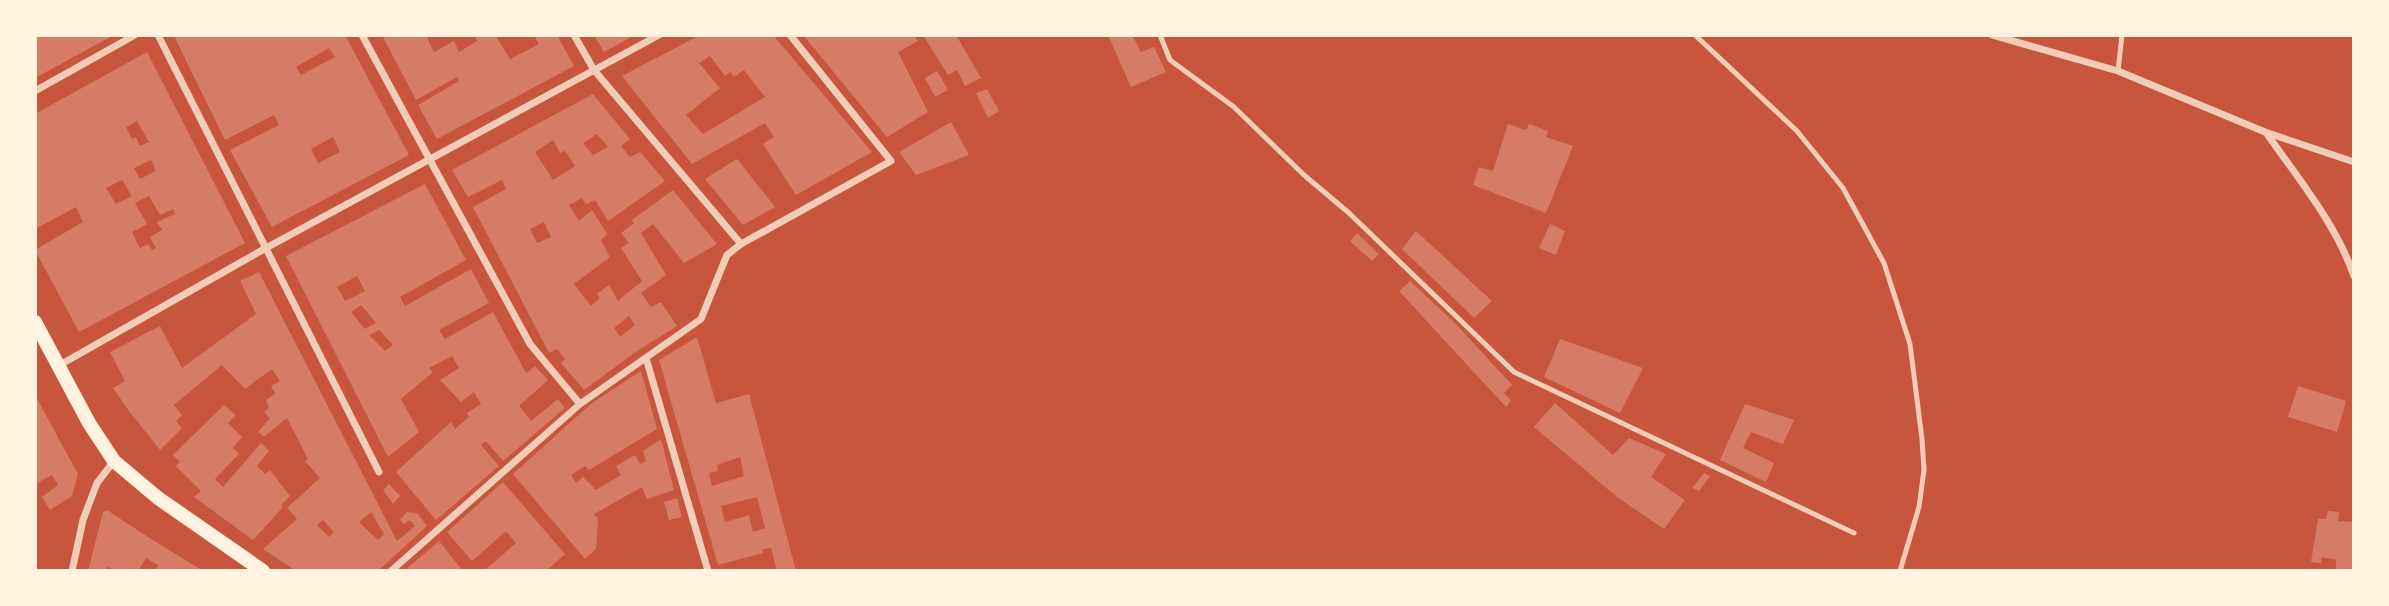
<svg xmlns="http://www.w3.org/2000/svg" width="2389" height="606" font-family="'Libre Baskerville',serif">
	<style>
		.building { fill: #d67c66; fill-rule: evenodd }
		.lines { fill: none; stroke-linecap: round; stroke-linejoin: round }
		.service { stroke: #f1ccb7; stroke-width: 5 }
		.minor { stroke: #f1ccb7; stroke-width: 7 }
		.secondary { stroke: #fff3e0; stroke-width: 14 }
	</style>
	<rect width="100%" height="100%" fill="#c8553d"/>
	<g class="building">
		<polygon points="35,35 114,35 35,78"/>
		<path d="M180 35H345L409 155 272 227 230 150 279 125 274 115 225 140 175 38ZM329 48 335 57 301 75 296 67ZM333 137 340 152 318 163 311 149Z"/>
		<polygon points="382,35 432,35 427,38 434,52 454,41 459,52 477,41 474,35 495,35 510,59 539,44 534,35 557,35 574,66 437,139 418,105 459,81 457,77 416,100"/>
		<polygon points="594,35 635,35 604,52"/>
		<path d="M700 35H773L872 152 796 195 763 144 774 137 765 123 692 164 622 76ZM710 56 725 76 730 72 734 77 744 70 765 97 703 134 686 115 720 88 699 63Z"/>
		<polygon points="803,35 914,35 918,41 898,52 928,112 887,137"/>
		<polygon points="923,35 956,35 981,78 965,86 957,70 948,75"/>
		<polygon points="1108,35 1132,35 1141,52 1154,47 1166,72 1131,87"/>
		<path d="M147 52 245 243 79 332 35 250 83 222 76 207 35 229V114ZM137 121 149 142 140 146 136 137 132 139 126 127ZM151 160 156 171 140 179 134 168ZM122 180 132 196 116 204 106 188ZM149 196 160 215 173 209 175 214 157 222 162 230 150 237 156 248 152 250 148 244 140 248 132 232 147 224 135 203Z"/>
		<polygon points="937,71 948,90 935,97 925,78"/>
		<polygon points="987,89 999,111 988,118 976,93"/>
		<path d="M593 94 630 139 621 146 630 157 640 152 665 181 608 221 595 200 586 204 582 198 569 205 579 221 592 210 607 234 601 240 610 257 574 284 591 306 600 298 597 294 609 285 618 301 642 281 621 248 629 243 621 233 634 223 632 220 673 190 717 244 684 263 653 224 641 233 666 275 641 293 651 307 661 302 677 326 637 351 584 390 561 363 565 359 557 349 549 353 473 207 506 189 502 180 468 197 452 170ZM597 134 608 147 593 155 583 143ZM553 140 560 153 565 151 575 166 553 180 535 152ZM544 222 551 237 537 243 530 229ZM629 316 635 325 620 337 614 328Z"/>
		<polygon points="951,122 969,155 916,175 899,152"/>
		<polygon points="1508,124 1526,130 1529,124 1548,131 1546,137 1573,146 1546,213 1473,185 1479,167 1493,171"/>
		<polygon points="737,159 775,207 743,225 705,179"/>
		<path d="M425 184 466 260 400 297 405 306 471 269 489 303 439 330 445 339 493 312 526 373 535 366 548 380 519 406 531 421 558 399 565 408 503 461 486 441 481 445 499 466 436 520 396 472 451 422 455 429 469 417 467 413 481 404 474 392 461 402 440 380 459 368 452 356 429 368 433 372 401 399 419 432 388 457 286 256ZM357 276 365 291 345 301 337 287ZM361 305 376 323 365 329 351 312ZM379 330 393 345 385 351 369 335Z"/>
		<polygon points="1550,224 1565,231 1556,255 1539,248"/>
		<polygon points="1416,231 1492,301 1474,318 1402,249"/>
		<polygon points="1357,233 1379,254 1372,261 1350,241"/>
		<path d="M259 272 397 541 415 526 410 520 404 524 400 520 407 512 417 513 427 526 378 571H296L263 549 297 519 287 508 320 478 305 461 308 459 287 418 264 437 258 432 270 418 264 412 269 408 266 400 275 394 271 386 280 381 272 369 245 389 222 365 174 405 182 415 176 421 182 428 160 450 129 411 113 388 125 381 110 352 160 326 182 368 256 314 240 281ZM371 512 384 534 378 540 359 522ZM323 520 334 532 329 537 317 525Z"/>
		<polygon points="1410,281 1454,322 1512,385 1504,393 1511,400 1506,407 1399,291"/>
		<path d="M697 337 716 403 749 394 796 571H777L771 548 763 549V553L718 565 659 360ZM740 457 744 476 712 486 709 473 718 471 717 465ZM757 497 765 528 753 532 749 515 725 522 721 506Z"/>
		<polygon points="1560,339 1643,368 1620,413 1544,377"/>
		<polygon points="641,371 657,429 589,470 585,466 571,475 576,483 583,477 596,490 621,475 616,466 635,455 640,464 646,461 643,451 661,439 674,490 647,499 642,487 594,514 598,519 596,549 585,559 513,474 592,403"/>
		<polygon points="2298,386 2346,401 2337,432 2288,417"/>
		<polygon points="35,395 78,474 72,496 50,510 42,497 58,485 52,475 35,484"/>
		<polygon points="1555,403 1613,455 1629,438 1666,454 1651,477 1685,500 1664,529 1617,497 1534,427"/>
		<polygon points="1745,404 1794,420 1783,444 1751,432 1743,448 1774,463 1766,482 1720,460"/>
		<polygon points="224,405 236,415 228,423 242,437 233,448 239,454 215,479 223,487 261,443 269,451 257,466 265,474 270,470 290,496 281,505 283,507 253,540 194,497 201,491 176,466 180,462 173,455"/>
		<polygon points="1704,473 1710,476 1699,491 1692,488"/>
		<polygon points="503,482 565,554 546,571 484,571 516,543 506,531 472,561 447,532"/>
		<polygon points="389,484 400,496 393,504 383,490"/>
		<polygon points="677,498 682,517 669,520 664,502"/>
		<polygon points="107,510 145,535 203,571 155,571 158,565 146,558 138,571 115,571 107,566 107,571 88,571 103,512"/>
		<polygon points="2328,511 2339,512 2338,521 2354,522 2354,571 2336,571 2336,560 2322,557 2321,563 2311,562 2318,519 2326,519"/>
		<polygon points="439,541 463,571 404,571"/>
	</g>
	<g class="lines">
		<g class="service">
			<polyline points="1160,35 1170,60 1234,107 1304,175 1349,213 1514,372 1854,533"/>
			<polyline points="1695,35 1797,131 1843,188 1884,263 1910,344 1922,439 1924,470 1919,507 1900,571"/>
			<polyline points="2118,71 2122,35"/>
		</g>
		<g class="minor">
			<polyline points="158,35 379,472"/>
			<polyline points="362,35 530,344 580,404"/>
			<polyline points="574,35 594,70 741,244"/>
			<polyline points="1992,35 2118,71 2265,132 2354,162"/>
			<polyline points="35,91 135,35"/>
			<path d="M2267 134C2298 178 2336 224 2354 276"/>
			<polyline points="646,358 708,571"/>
			<polyline points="58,366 266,248 659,35"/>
			<polyline points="72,571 83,520 97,483 114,461"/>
			<polyline points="391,571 580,404 701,319 727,255 741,244 891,161 790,35"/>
		</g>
		<polyline class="secondary" points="35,322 89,423 114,461 158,498 263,571"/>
	</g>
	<rect width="2389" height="606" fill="none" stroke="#fff3e0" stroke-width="74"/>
</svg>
